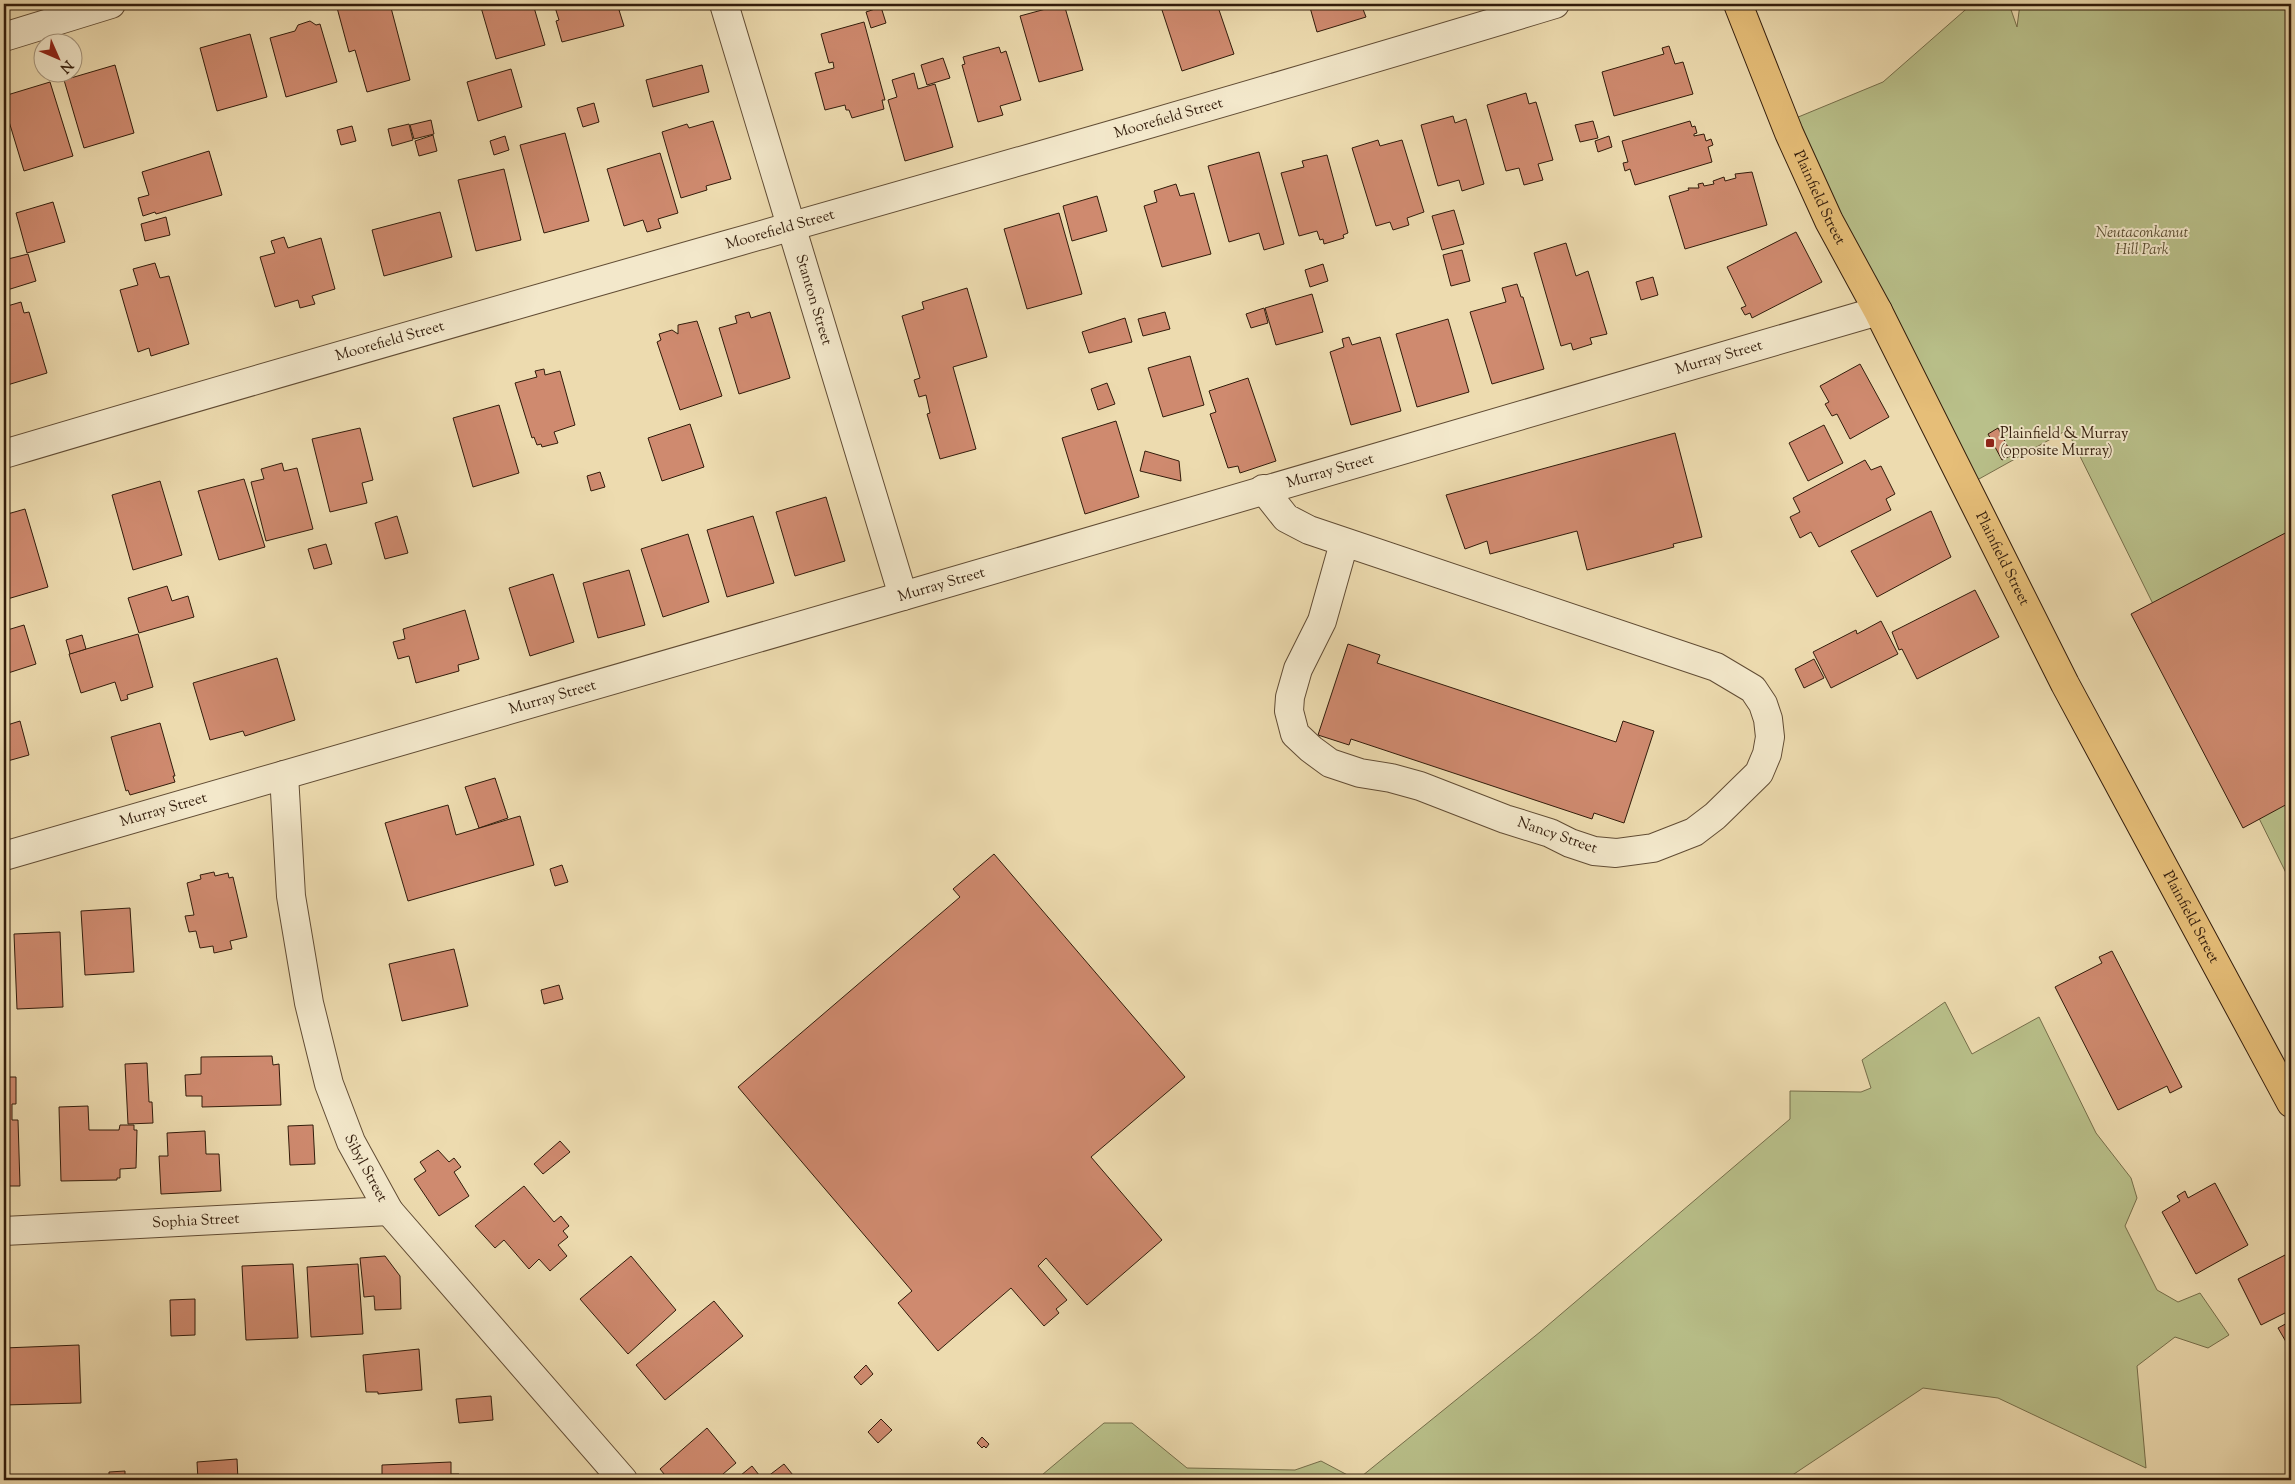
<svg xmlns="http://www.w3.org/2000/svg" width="2295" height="1484" font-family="'Sorts Mill Goudy',serif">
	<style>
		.green { fill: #b9c08a; stroke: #766e4a }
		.building { fill: #cf8a6f; stroke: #321c0b }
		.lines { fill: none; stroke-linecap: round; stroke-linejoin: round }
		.minor-casing { stroke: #614c34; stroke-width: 30 }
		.major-casing { stroke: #321c0b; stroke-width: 30 }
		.minor { stroke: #f3e8cb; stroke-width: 28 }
		.major { stroke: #e6be78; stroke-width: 28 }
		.poi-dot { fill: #8f2418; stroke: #f3e8cb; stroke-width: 2 }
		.labels { text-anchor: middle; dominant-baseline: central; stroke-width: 4; stroke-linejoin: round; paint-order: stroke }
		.street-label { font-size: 15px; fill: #321c0b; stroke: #f3e8cb }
		.park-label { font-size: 15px; font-style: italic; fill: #5a4d31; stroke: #f3e8cb }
		.poi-label { font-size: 15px; fill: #321c0b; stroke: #f3e8cb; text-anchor: start }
	</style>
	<rect width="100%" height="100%" fill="#eddbaf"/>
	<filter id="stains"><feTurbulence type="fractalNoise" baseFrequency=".004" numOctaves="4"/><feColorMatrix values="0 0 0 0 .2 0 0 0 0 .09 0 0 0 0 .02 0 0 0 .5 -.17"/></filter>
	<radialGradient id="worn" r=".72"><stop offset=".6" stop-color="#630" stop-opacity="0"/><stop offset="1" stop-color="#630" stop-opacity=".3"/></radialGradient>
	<g class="green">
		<polygon points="1972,4 2009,4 2017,27 2020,4 2291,4 2291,883 2067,430 1970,484 1791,120 1883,82"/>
		<polygon points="1945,1002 1972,1054 2039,1017 2096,1133 2131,1178 2137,1198 2125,1226 2157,1290 2178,1302 2200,1293 2229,1335 2208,1348 2175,1337 2137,1366 2146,1468 1998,1398 1923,1388 1785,1480 1036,1480 1104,1423 1132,1423 1187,1468 1295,1470 1321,1461 1357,1480 1540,1332 1790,1119 1790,1091 1861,1092 1871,1088 1862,1060"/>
	</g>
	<g class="building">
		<polygon points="336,4 390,4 410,80 367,92 355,50 349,52"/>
		<polygon points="480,4 533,4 545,45 496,59"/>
		<polygon points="554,4 642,4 619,10 624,26 562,42 556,21 559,20"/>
		<polygon points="1064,4 1083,70 1039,82 1020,16"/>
		<polygon points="1160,4 1217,4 1234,54 1182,71"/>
		<polygon points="1309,4 1361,4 1366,17 1317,32"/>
		<polygon points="881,7 886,23 871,28 866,12"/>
		<polygon points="310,21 316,25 320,24 337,82 286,97 270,38 295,31 298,25"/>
		<polygon points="864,22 885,100 882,100 884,109 852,118 849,110 846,110 845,105 825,110 815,73 834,68 833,62 829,63 821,34"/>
		<polygon points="250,34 267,97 217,111 200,48"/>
		<polygon points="1669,46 1675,64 1683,62 1693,94 1614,116 1602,72 1664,54 1662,48"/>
		<polygon points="999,47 1001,53 1006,51 1021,100 1000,106 1003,115 978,122 962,65 965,64 963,57"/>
		<polygon points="943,58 950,78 927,85 921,65"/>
		<polygon points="115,65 134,133 84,148 64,80"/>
		<polygon points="702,65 709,92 653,107 646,80"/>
		<polygon points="511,69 522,107 478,121 467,82"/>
		<polygon points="914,73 918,89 935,84 953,147 905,161 888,100 897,97 892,80"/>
		<polygon points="50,82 73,156 24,171 4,105 4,96"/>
		<polygon points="1526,93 1529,104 1536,102 1553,160 1538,164 1543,180 1524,185 1519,168 1506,171 1487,105"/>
		<polygon points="594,103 599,122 583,127 577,108"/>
		<polygon points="1453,116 1455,123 1466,119 1484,184 1462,191 1459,180 1438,186 1421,125"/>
		<polygon points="431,120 434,134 414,139 410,125"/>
		<polygon points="713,121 731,179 706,186 707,190 681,198 662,132 687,124 689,128"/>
		<polygon points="1593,121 1598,138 1580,142 1575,125"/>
		<polygon points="1690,121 1692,127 1695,126 1697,133 1694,134 1694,136 1704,134 1706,141 1711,139 1713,145 1708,147 1712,162 1635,185 1630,169 1625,171 1623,163 1628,162 1622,141"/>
		<polygon points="409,124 413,140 392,146 388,129"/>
		<polygon points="352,126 356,141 341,145 337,130"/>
		<polygon points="565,133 589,221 544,233 520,145"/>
		<polygon points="433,135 437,151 419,156 415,141"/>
		<polygon points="505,136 509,150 494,155 490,141"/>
		<polygon points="1609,136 1612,147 1598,152 1595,141"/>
		<polygon points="1378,140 1380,146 1402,140 1424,212 1407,218 1409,225 1393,230 1390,222 1376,226 1352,148"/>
		<polygon points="209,151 222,195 156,214 155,212 143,216 138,198 149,195 142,172"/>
		<polygon points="1259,152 1284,244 1264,250 1259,233 1229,242 1208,166"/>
		<polygon points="660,153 678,213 658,219 661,228 647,232 643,220 624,226 607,169"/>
		<polygon points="1327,155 1348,233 1343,235 1344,238 1324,244 1323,239 1320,240 1317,231 1299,236 1281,173 1304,167 1302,161"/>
		<polygon points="504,169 521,240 476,251 458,180"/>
		<polygon points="1752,172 1767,225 1685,249 1669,196 1689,190 1688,188 1699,188 1698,184 1703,183 1704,186 1714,184 1713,181 1724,177 1725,181 1736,178 1735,174"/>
		<polygon points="1176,184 1180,196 1194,193 1211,254 1162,267 1144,206 1157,202 1154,191"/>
		<polygon points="1097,196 1107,231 1072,241 1063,206"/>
		<polygon points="53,202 65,242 27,253 16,213"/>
		<polygon points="1454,210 1464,244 1442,250 1432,216"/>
		<polygon points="440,212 452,257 384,276 372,230"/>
		<polygon points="1059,213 1082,294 1027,309 1004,229"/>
		<polygon points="166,217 170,235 145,241 141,224"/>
		<polygon points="1796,232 1822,282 1752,318 1750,313 1745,315 1741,308 1746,306 1727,267"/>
		<polygon points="284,237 288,248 321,238 335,289 312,296 315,304 300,308 298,300 275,307 260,257 275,253 271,241"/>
		<polygon points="1566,243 1576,276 1588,271 1607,334 1590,338 1592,344 1573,350 1571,343 1561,346 1534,253"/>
		<polygon points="1462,250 1470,281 1451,286 1443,255"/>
		<polygon points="28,254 36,281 4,291 4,260"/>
		<polygon points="155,263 160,278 169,276 189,344 151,356 149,348 138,352 120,290 138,285 133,269"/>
		<polygon points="1323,264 1328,281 1310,287 1305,270"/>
		<polygon points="1653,277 1658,295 1641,300 1636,282"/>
		<polygon points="1517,284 1521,297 1523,297 1544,369 1492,384 1470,312 1506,302 1502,288"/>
		<polygon points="967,288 987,357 953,367 976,449 940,459 927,414 930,413 926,395 919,397 914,380 920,378 902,316 924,309 922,302"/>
		<polygon points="1312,294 1323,332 1276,345 1265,308"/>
		<polygon points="21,302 24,313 29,312 47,373 4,386 4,307"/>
		<polygon points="1264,308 1268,323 1251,328 1246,314"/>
		<polygon points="749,312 751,318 770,312 790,378 739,394 719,328 737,323 735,316"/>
		<polygon points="1165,312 1170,329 1143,336 1138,319"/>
		<polygon points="1125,318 1132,342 1089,353 1082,332"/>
		<polygon points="1448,319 1469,392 1417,407 1396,334"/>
		<polygon points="697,321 722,396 680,410 657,342 661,340 659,334 672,330 678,334 678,325"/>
		<polygon points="1349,337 1352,345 1380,337 1401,411 1351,425 1330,352 1344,347 1342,339"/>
		<polygon points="1190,356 1204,405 1163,417 1148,368"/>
		<polygon points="1860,364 1889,417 1850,439 1837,414 1832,416 1825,404 1829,402 1820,386"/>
		<polygon points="544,369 545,375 560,371 575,425 554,432 558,443 542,447 541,444 537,445 534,437 532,438 515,383 537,377 535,371"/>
		<polygon points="1248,378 1276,461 1240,473 1238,466 1228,468 1210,414 1216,412 1209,391"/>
		<polygon points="1107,383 1115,404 1098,410 1091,389"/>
		<polygon points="499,405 519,473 473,487 453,418"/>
		<polygon points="1116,421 1139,497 1085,514 1062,438"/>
		<polygon points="690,424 704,467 662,481 648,438"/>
		<polygon points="1824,425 1843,463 1808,481 1789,443"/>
		<polygon points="360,428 373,480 362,483 367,503 330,512 312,439"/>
		<polygon points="1998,428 2012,455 2002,460 1988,434"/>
		<polygon points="1675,433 1702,537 1673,544 1674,547 1587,570 1577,531 1490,554 1487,541 1465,549 1446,495"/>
		<polygon points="1145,451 1179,461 1181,481 1140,471"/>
		<polygon points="1865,460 1871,470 1881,466 1895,494 1886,499 1891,510 1819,547 1811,532 1800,538 1790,517 1800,512 1793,498"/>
		<polygon points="282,463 284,471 297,468 313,529 266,541 251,482 264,479 261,469"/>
		<polygon points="600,472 605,487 591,491 587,476"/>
		<polygon points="244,479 265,547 219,560 198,491"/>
		<polygon points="160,481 182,555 133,570 112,495"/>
		<polygon points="826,497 845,561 795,576 776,512"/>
		<polygon points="25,509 48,587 4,600 4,515"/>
		<polygon points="1931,511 1951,557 1877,597 1851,551"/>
		<polygon points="397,516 408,553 385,559 375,523"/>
		<polygon points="753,516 774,583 727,597 707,530"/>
		<polygon points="2291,530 2291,802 2243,828 2131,614"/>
		<polygon points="688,534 709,602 663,617 641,549"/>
		<polygon points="326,544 332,564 314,569 308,549"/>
		<polygon points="629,570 645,625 598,638 583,583"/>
		<polygon points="553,574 574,642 530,656 509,588"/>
		<polygon points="167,586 172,601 188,596 194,617 139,633 128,598"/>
		<polygon points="1975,590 1999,637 1917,679 1902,649 1899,650 1892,632"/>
		<polygon points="465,610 479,659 458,665 459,671 416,683 409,656 398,659 393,642 405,639 403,629"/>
		<polygon points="1881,621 1898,654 1831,688 1813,652 1856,630 1857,634"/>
		<polygon points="24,625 36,664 5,674 4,631"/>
		<polygon points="138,634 153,687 127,695 128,699 121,701 115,682 81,693 69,654"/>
		<polygon points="82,635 86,649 70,654 66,640"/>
		<polygon points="1348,644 1380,655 1377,663 1616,742 1623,721 1654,731 1624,823 1594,813 1592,819 1351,739 1349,745 1318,735"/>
		<polygon points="277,658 295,720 245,736 243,731 210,740 193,683"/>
		<polygon points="1814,659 1824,678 1804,688 1795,669"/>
		<polygon points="20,721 29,755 4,762 4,726"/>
		<polygon points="160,723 175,776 173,776 175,782 130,795 128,790 126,791 111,737"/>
		<polygon points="495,778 508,818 479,828 465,787"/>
		<polygon points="448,805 456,835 520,816 534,865 408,901 385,823"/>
		<polygon points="994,854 1185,1077 1091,1157 1162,1240 1087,1305 1046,1258 1038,1266 1067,1300 1056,1309 1059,1313 1044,1326 1011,1288 938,1351 898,1303 912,1291 738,1087 960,897 953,889"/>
		<polygon points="562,865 568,882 555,886 550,869"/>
		<polygon points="214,872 215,876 228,873 229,878 233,877 247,937 230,941 232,949 214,953 213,946 200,948 196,931 189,932 185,916 194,915 187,883 201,879 200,875"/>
		<polygon points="130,908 134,972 85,975 81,911"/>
		<polygon points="60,932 63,1007 17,1009 14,934"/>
		<polygon points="454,949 468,1006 402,1021 389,964"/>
		<polygon points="2112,951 2182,1087 2170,1093 2167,1086 2118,1110 2055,987 2102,963 2099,957"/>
		<polygon points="559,985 563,999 544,1004 541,990"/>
		<polygon points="272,1056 273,1065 279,1064 281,1105 202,1107 202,1096 186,1096 185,1075 201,1074 201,1057"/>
		<polygon points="147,1063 149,1102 152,1102 153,1123 128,1124 125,1064"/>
		<polygon points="4,1077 16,1077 16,1104 12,1104 12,1120 18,1120 20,1186 4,1186"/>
		<polygon points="88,1106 89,1130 119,1130 120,1125 134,1125 134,1130 137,1130 136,1168 120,1169 120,1178 117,1178 117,1180 61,1181 59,1107"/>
		<polygon points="313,1125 315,1164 290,1165 288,1126"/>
		<polygon points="205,1131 206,1154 219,1154 221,1191 161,1194 159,1156 168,1156 167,1133"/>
		<polygon points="560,1141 570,1152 543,1174 534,1164"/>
		<polygon points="438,1150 449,1162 454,1158 461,1167 454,1172 469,1196 439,1216 414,1179 426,1171 420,1162"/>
		<polygon points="2215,1183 2248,1245 2196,1274 2162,1212 2180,1201 2177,1196 2185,1191 2188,1198"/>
		<polygon points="524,1186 554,1222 561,1216 569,1226 563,1231 568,1237 558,1245 567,1256 550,1271 539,1259 529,1269 504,1240 495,1248 475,1226"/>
		<polygon points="2291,1252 2291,1310 2261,1325 2238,1279"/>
		<polygon points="385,1256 400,1276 401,1309 375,1310 374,1296 364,1297 360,1258"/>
		<polygon points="631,1256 676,1310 628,1354 580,1299"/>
		<polygon points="293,1264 298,1338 246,1340 242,1266"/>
		<polygon points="358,1264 363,1334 311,1337 307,1267"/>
		<rect x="4" y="1287" width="5" height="23"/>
		<polygon points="195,1299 195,1335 171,1336 170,1300"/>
		<polygon points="714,1301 743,1336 665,1400 636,1365"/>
		<polygon points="2291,1321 2291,1346 2289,1347 2278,1328"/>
		<polygon points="79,1345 81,1403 4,1405 4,1348"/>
		<polygon points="419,1349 422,1390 378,1394 378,1392 366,1392 363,1355"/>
		<polygon points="866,1365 873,1374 861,1385 854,1377"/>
		<polygon points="491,1396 493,1420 459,1423 456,1399"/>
		<polygon points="881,1419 892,1430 878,1443 868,1432"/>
		<polygon points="707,1428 736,1463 716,1480 669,1480 660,1469"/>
		<polygon points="982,1437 989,1444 986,1448 984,1446 982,1448 977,1443"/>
		<polygon points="237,1459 238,1480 198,1480 197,1462"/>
		<polygon points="451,1462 451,1474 459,1474 459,1480 462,1480 382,1480 382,1465"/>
		<polygon points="784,1464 797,1480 763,1480"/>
		<polygon points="752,1466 763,1480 735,1480"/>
		<polygon points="125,1471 125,1476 159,1475 159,1477 174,1477 174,1480 109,1480 109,1472"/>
		<polygon points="59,1478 99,1479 99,1480 59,1480"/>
	</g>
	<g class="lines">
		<defs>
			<g id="minor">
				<path id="s1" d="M724 4 903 596"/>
				<polyline points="4,37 111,4"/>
				<path id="s2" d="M4 454C520 300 1040 160 1555 4"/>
				<polyline points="1263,489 1286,518 1309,530 1716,667 1753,689 1763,704 1768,719 1770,737 1767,754 1759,773 1715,816 1694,832 1653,848 1616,853 1594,851 1570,843 1550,833 1505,819 1420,786 1391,778 1360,773 1330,763 1311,749 1295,734 1289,711 1290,697 1298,669 1322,621 1344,543"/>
				<path id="s3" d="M284 775 291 896 309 1003 329 1084 351 1142 389 1211 623 1480"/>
				<path id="s4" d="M4 856 903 596 1878 311"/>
				<path id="s5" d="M4 1231 389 1211"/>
			</g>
			<g id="major">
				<path id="s6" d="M1738 4 1789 133 1829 221 1878 311 2065 684 2291 1103"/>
			</g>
		</defs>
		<use href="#minor" class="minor-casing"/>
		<use href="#major" class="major-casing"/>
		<use href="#minor" class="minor"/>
		<use href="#major" class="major"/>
	</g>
	<rect class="poi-dot" x="1985" y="438" width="10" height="10" rx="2.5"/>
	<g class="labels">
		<g class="street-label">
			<text stroke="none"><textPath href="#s2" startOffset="1212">Moorefield Street</textPath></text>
			<text stroke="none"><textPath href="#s6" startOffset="210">Plainfield Street</textPath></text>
			<text stroke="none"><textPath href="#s2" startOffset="808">Moorefield Street</textPath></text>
			<text stroke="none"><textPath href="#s1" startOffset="309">Stanton Street</textPath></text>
			<text stroke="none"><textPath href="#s2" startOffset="402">Moorefield Street</textPath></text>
			<text stroke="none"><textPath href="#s4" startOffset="1786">Murray Street</textPath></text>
			<text stroke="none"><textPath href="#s4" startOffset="1381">Murray Street</textPath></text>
			<text stroke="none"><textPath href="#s6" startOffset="615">Plainfield Street</textPath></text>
			<text stroke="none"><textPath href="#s4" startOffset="976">Murray Street</textPath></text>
			<text stroke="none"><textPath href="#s4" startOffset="571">Murray Street</textPath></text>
			<text stroke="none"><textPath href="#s4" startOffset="166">Murray Street</textPath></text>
			<text transform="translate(1557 836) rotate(19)">Nancy Street</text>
			<text stroke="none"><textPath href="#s6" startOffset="1020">Plainfield Street</textPath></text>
			<text stroke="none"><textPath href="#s3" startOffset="405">Sibyl Street</textPath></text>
			<text stroke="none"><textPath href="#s5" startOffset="192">Sophia Street</textPath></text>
		</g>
		<g class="park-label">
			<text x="2142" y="233">Neutaconkanut<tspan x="2142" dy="17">Hill Park</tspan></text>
		</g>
		<g class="poi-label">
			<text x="2000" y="434">Plainfield &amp; Murray<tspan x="2000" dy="17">(opposite Murray)</tspan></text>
		</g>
	</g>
	<rect width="2295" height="1484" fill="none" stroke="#eddbaf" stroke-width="20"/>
	<rect x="5" y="5" width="2285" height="1474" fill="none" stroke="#321c0b" stroke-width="2.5"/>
	<rect x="10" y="10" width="2275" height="1464" fill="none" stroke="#321c0b"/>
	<g transform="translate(58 58) rotate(135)"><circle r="24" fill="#f3e8cb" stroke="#a6967e"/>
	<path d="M0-4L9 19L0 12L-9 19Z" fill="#8f2418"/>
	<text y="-8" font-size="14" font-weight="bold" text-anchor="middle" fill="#321c0b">N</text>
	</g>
	<rect width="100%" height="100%" filter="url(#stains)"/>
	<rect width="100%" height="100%" fill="url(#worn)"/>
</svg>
